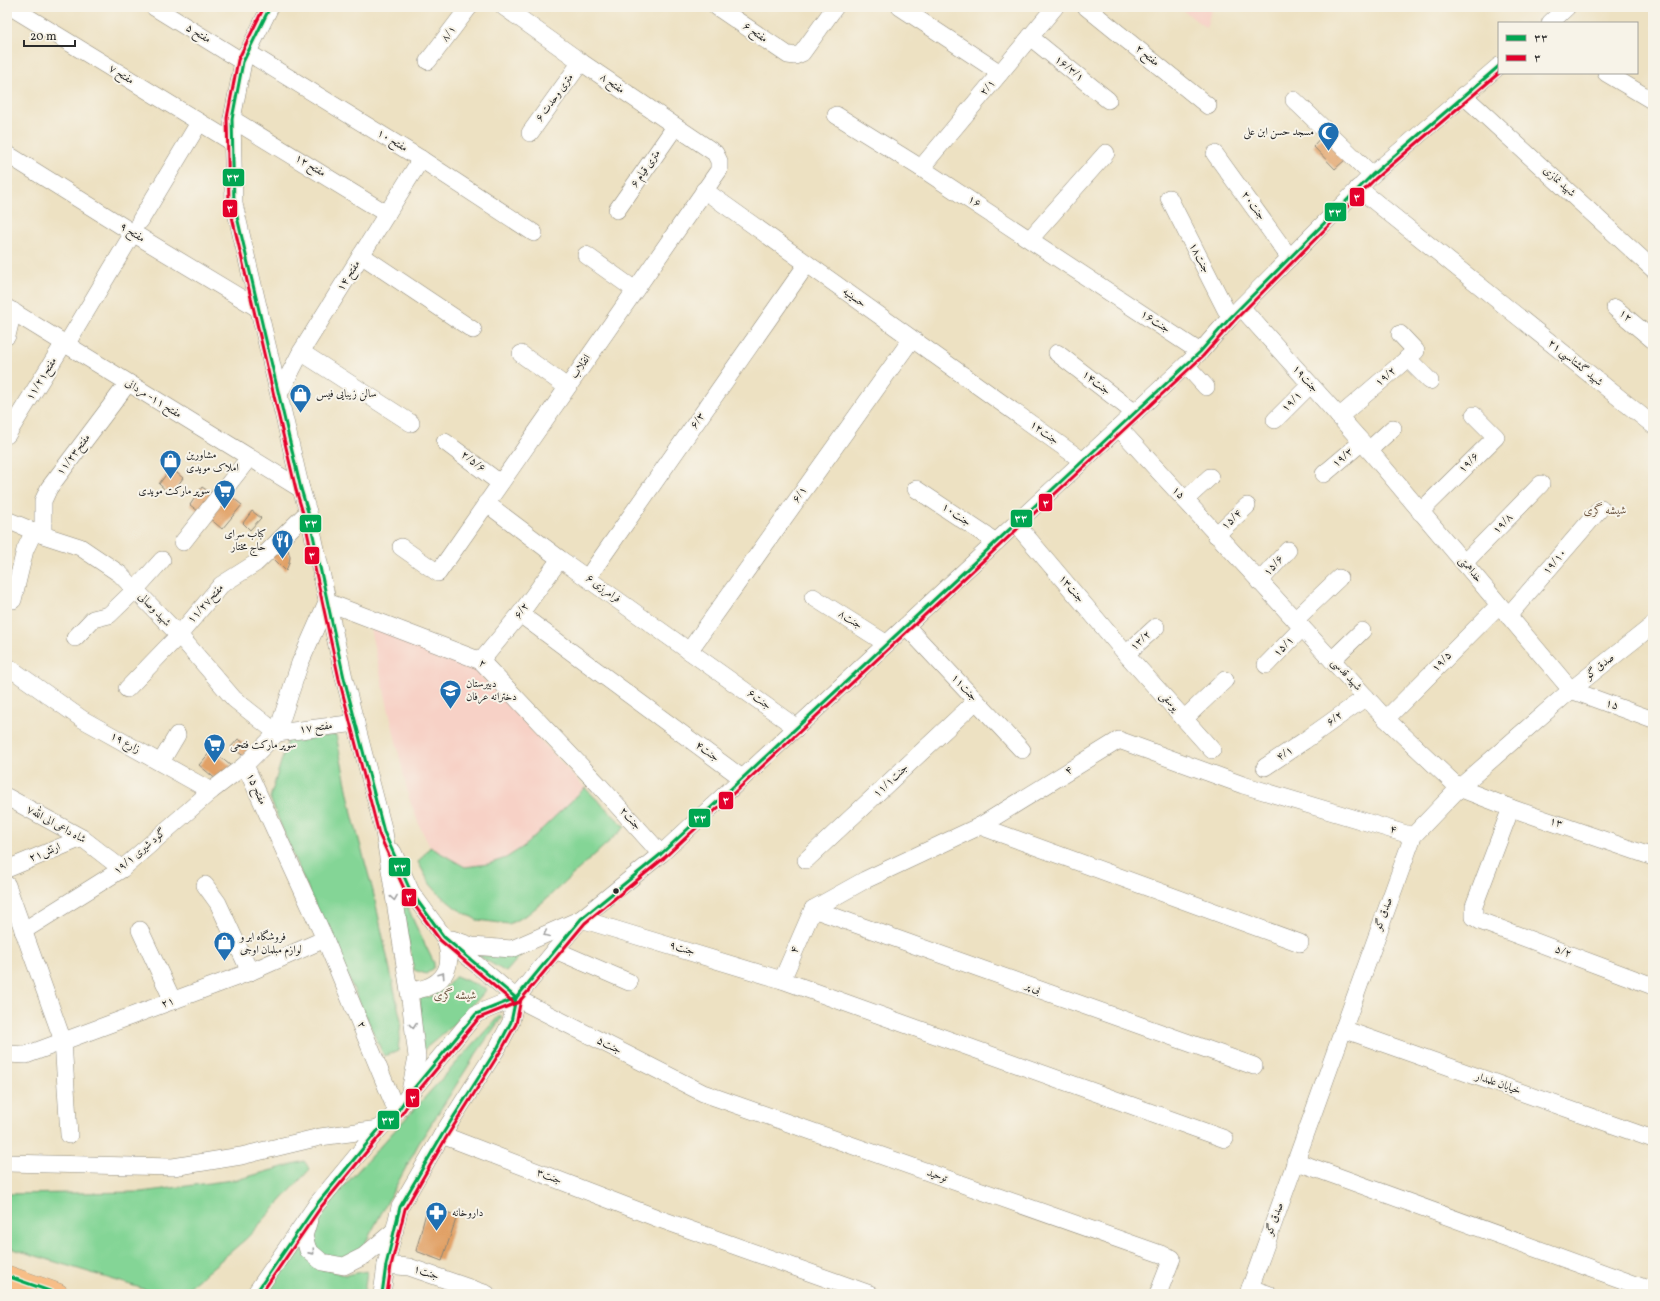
<svg xmlns="http://www.w3.org/2000/svg" width="1660" height="1301" font-family="Vollkorn,Amiri,serif">
	<style>
		.built { fill: #f7d1c6 }
		.green { fill: #84d596; stroke: #588060 }
		.building { fill: #e1a065 }
		.lines { fill: none; stroke-linecap: round; stroke-linejoin: round }
		.minor-casing { stroke: #8c8676; stroke-width: 18 }
		.major-casing { stroke: #8c8676; stroke-width: 22 }
		.minor { stroke: #fff; stroke-width: 17 }
		.major { stroke: #f7be87; stroke-width: 21 }
		.bus-1-casing { stroke: #f7f3e8; stroke-width: 6 }
		.bus-2-casing { stroke: #f7f3e8; stroke-width: 6 }
		.bus-1 { stroke: #00a651; stroke-width: 3 }
		.bus-2 { stroke: #e4002b; stroke-width: 3 }
		.oneway { stroke: #a0a0a0 }
		.bus-dot { fill: #2b2b2b; stroke: #f7f3e8; stroke-width: 1.5 }
		.labels { text-anchor: middle; dominant-baseline: central; stroke-width: 4; stroke-linejoin: round; paint-order: stroke }
		.street-label { font-size: 11px; fill: #2b2b2b; stroke: #f7f3e8 }
		.poi-label { font-size: 11px; fill: #2b2b2b; stroke: #f7f3e8; text-anchor: start }
		.neighbourhood-label { font-size: 12px; fill: #6b543f; stroke: #f7f3e8 }
		.line-badge { stroke: #f7f3e8; stroke-width: 1.5 }
		.badge-label { font-size: 11px; text-anchor: middle; font-weight: bold; fill: #fff }
	</style>
	<rect width="100%" height="100%" fill="#f7f3e8"/>
	<filter id="ink" filterUnits="userSpaceOnUse"><feTurbulence type="fractalNoise" baseFrequency=".025" numOctaves="2"/><feDisplacementMap in="SourceGraphic" scale="8" xChannelSelector="R" yChannelSelector="G"/><feConvolveMatrix kernelMatrix="1 2 1 2 8 2 1 2 1" color-interpolation-filters="sRGB"/></filter>
	<filter id="wash" filterUnits="userSpaceOnUse"><feTurbulence type="fractalNoise" baseFrequency=".012" numOctaves="4" result="noise"/><feDisplacementMap in="SourceGraphic" scale="16" xChannelSelector="R" yChannelSelector="G"/><feGaussianBlur stdDeviation="0.9" result="paint"/><feColorMatrix in="noise" values="0 0 0 0 0 0 0 0 0 0 0 0 0 0 0 0 0 1.4 0 .05"/><feComposite in="paint" operator="in"/></filter>
	<g filter="url(#wash)">
		<rect width="100%" height="100%" fill="#ede1c2"/>
		<g class="built">
			<polygon points="1179,7 1212,7 1206,28"/>
			<polygon points="376,624 469,663 585,788 523,847 506,858 488,864 465,867 430,847 420,827 409,798 370,629"/>
		</g>
		<g class="green">
			<polygon points="336,735 353,818 373,891 401,1021 398,1051 384,1056 295,860 270,798 288,739"/>
			<polygon points="585,788 625,827 544,901 528,914 509,924 477,920 456,908 440,895 430,884 418,862 430,847 465,867 488,864 506,858 523,847"/>
			<polygon points="396,879 415,924 434,963 434,968 426,974 414,970"/>
			<polygon points="477,955 503,957 521,955 506,972"/>
			<path d="M456 976 487 989C468 1012 446 1032 422 1051L420 996C437 1000 446 987 456 976Z"/>
			<polygon points="500,1015 502,1017 476,1054 419,1143 360,1253 343,1259 325,1257 313,1247 309,1234 323,1209"/>
			<polygon points="304,1161 310,1169 247,1238 187,1289 169,1294 160,1294 7,1247 7,1194 141,1192 240,1179"/>
			<polygon points="298,1244 318,1268 346,1275 367,1271 364,1294 252,1294"/>
		</g>
		<g id="blocks">
			<g class="building">
				<polygon points="1323,135 1346,159 1335,169 1313,146"/>
				<polygon points="171,468 183,478 171,495 159,484"/>
				<polygon points="202,487 217,497 202,514 190,505"/>
				<polygon points="228,494 242,505 222,529 208,517"/>
				<polygon points="252,511 261,518 250,530 243,523"/>
				<polygon points="284,544 288,550 290,557 289,563 286,571 271,556"/>
				<polygon points="238,739 251,747 245,757 231,747"/>
				<polygon points="212,750 231,766 218,781 199,765"/>
				<polygon points="428,1205 457,1216 442,1261 416,1251"/>
			</g>
		</g>
	</g>
	<g filter="url(#ink)">
		<use href="#blocks" fill-opacity="0" stroke="#8c8676" stroke-width="1"/>
		<g class="lines">
			<defs>
				<g id="minor">
					<polyline points="11,7 232,142"/>
					<polyline points="154,7 243,62"/>
					<polyline points="270,7 243,62 232,119 234,204 301,489 308,512 344,678 384,832 409,991 417,1057 410,1091"/>
					<polyline points="717,7 788,55 795,56 802,53 835,7"/>
					<polyline points="900,7 1000,73"/>
					<polyline points="1086,7 1208,106"/>
					<polyline points="1550,23 1567,7"/>
					<polyline points="1030,37 1108,100"/>
					<polyline points="247,52 421,159 534,233"/>
					<polyline points="428,61 469,7"/>
					<polyline points="1606,73 1653,101"/>
					<polyline points="1463,95 1653,269"/>
					<polyline points="1294,100 1372,175"/>
					<polyline points="836,115 921,168 1200,352"/>
					<polyline points="232,119 387,214"/>
					<polyline points="530,133 581,62"/>
					<polyline points="7,154 133,233 259,309"/>
					<polyline points="1215,154 1290,258"/>
					<polyline points="921,168 1055,7"/>
					<polyline points="1358,188 1653,425"/>
					<polyline points="704,190 1083,461"/>
					<polyline points="1169,198 1230,318"/>
					<polyline points="617,210 675,127"/>
					<polyline points="140,221 199,123"/>
					<polyline points="1030,239 1106,153"/>
					<polyline points="361,255 473,330"/>
					<polyline points="586,255 635,290"/>
					<polyline points="1241,307 1369,450 1571,690 1653,720"/>
					<polyline points="7,308 301,489"/>
					<polyline points="1615,308 1653,340"/>
					<polyline points="7,336 13,311"/>
					<polyline points="66,345 133,233"/>
					<polyline points="301,352 411,423"/>
					<polyline points="1057,353 1135,413"/>
					<polyline points="521,354 567,387"/>
					<polyline points="1407,358 1430,381"/>
					<polyline points="1186,365 1206,387"/>
					<polyline points="279,394 301,352 421,159"/>
					<polyline points="1339,417 1416,351 1400,334"/>
					<polyline points="1275,420 1310,385"/>
					<polyline points="1119,428 1386,719 1459,788 1511,808 1653,857"/>
					<polyline points="7,435 64,343"/>
					<polyline points="445,442 500,483"/>
					<polyline points="1369,450 1393,428"/>
					<polyline points="1324,474 1362,442"/>
					<polyline points="916,489 996,542"/>
					<polyline points="1185,500 1210,477"/>
					<polyline points="486,503 560,559 797,728"/>
					<polyline points="1420,512 1496,437 1474,415"/>
					<polyline points="7,520 43,535 80,547 120,574 179,635 234,699 277,733 356,723"/>
					<polyline points="1016,524 1126,654 1212,750"/>
					<polyline points="43,535 43,501 49,488 128,383"/>
					<polyline points="1216,535 1247,506"/>
					<polyline points="183,542 249,458"/>
					<polyline points="401,547 438,573 719,170 719,161 715,153 581,62 504,7"/>
					<polyline points="1464,563 1541,484"/>
					<polyline points="588,577 807,264"/>
					<polyline points="1259,582 1288,550"/>
					<polyline points="813,597 887,644"/>
					<polyline points="13,600 25,550 34,531"/>
					<polyline points="520,614 742,778"/>
					<polyline points="1508,616 1601,508"/>
					<polyline points="1295,620 1339,578"/>
					<polyline points="906,626 1022,750"/>
					<polyline points="75,638 93,619 109,615 135,590 162,560"/>
					<polyline points="689,651 911,340"/>
					<polyline points="1126,654 1156,627"/>
					<polyline points="1332,660 1362,631"/>
					<polyline points="481,661 520,614 560,559"/>
					<polyline points="1266,665 1302,628"/>
					<polyline points="7,666 82,719 211,791 245,765"/>
					<polyline points="127,689 179,635 221,585 256,563 308,512"/>
					<polyline points="1184,719 1225,680"/>
					<polyline points="1386,719 1499,605"/>
					<polyline points="161,762 177,735"/>
					<polyline points="1265,767 1304,741 1366,697"/>
					<polyline points="7,797 82,838 122,869"/>
					<polyline points="1511,808 1474,906 1474,917 1480,921 1653,986"/>
					<polyline points="980,826 1300,943"/>
					<polyline points="393,852 411,892 444,937 516,998 703,1093 1172,1258 1158,1294"/>
					<polyline points="806,860 976,701"/>
					<polyline points="7,869 82,838"/>
					<polyline points="7,885 63,1041 69,1135"/>
					<polyline points="205,885 218,903 250,972"/>
					<polyline points="813,909 1254,1066"/>
					<polyline points="140,930 173,1001"/>
					<polyline points="23,931 122,869 211,791"/>
					<polyline points="452,939 472,946 512,949 581,919 782,980 1225,1139"/>
					<polyline points="555,950 629,982"/>
					<polyline points="782,980 813,909 865,880 980,826 1119,740 1243,785 1413,836"/>
					<path d="M409 991C442 988 457 969 444 937"/>
					<polyline points="1343,1029 1653,1139"/>
					<polyline points="7,1054 26,1055 250,972 325,939"/>
					<polyline points="397,1112 325,939 245,765 277,733 300,663 327,602 481,661 599,785 661,854"/>
					<polyline points="442,1135 657,1218 870,1294"/>
					<polyline points="1295,1161 1653,1291"/>
					<polyline points="7,1163 173,1167 241,1156 320,1137 379,1129"/>
					<polyline points="309,1220 304,1236 308,1250 322,1262 344,1266 364,1256 395,1230"/>
					<polyline points="386,1265 409,1267 487,1294"/>
					<polyline points="1250,1288 1268,1294"/>
					<polyline points="255,1294 317,1204 379,1129 397,1112 410,1093 476,1014 516,998 581,919 661,854 1200,352 1230,318 1372,175 1499,66"/>
					<polyline points="382,1294 386,1265 400,1207 442,1135 498,1047 511,1022 516,998"/>
					<polyline points="1248,1294 1413,836 1459,788 1571,690 1653,625"/>
				</g>
				<polyline id="major" points="7,1276 58,1294"/>
			</defs>
			<use href="#minor" class="minor-casing"/>
			<use href="#major" class="major-casing"/>
			<use href="#minor" class="minor"/>
			<use href="#major" class="major"/>
			<defs>
				<g id="bus-1">
					<polyline points="270,7 243,62 232,119 234,204 301,489 308,512 344,678 384,832 411,892 444,937 516,998"/>
					<polyline points="7,1276 58,1294"/>
					<polyline points="255,1294 317,1204 379,1129 397,1112 410,1093 476,1014 516,998 581,919 661,854 1200,352 1230,318 1372,175 1499,66"/>
					<polyline points="382,1294 386,1265 400,1207 442,1135 498,1047 511,1022 516,998"/>
				</g>
				<g id="bus-2">
					<polyline points="264,7 238,60 227,118 229,204 296,490 303,513 339,679 379,834 407,895 440,940 513,1002"/>
					<polyline points="261,1294 321,1207 383,1132 401,1115 414,1096 479,1018 519,1002 585,923 664,858 1203,356 1234,321 1375,179 1499,73"/>
					<polyline points="387,1294 391,1266 405,1209 446,1138 502,1049 516,1024 521,999"/>
				</g>
			</defs>
			<use href="#bus-1" class="bus-1-casing"/>
			<use href="#bus-2" class="bus-2-casing"/>
			<use href="#bus-1" class="bus-1"/>
			<use href="#bus-2" class="bus-2"/>
		</g>
		<defs><path id="oneway-chevron" d="M-2-3.5L2.5 0L-2 3.5" fill="none" stroke-width="1.6" stroke-linecap="round" stroke-linejoin="round"/></defs>
		<g class="oneway">
			<use href="#oneway-chevron" transform="translate(394 898) rotate(81)"/>
			<use href="#oneway-chevron" transform="translate(546 934) rotate(156)"/>
			<use href="#oneway-chevron" transform="translate(442 975) rotate(-56)"/>
			<use href="#oneway-chevron" transform="translate(413 1026) rotate(84)"/>
			<use href="#oneway-chevron" transform="translate(312 1252) rotate(48)"/>
		</g>
	</g>
	<defs>
		<symbol id="mosque-pin" viewBox="-11 -11 22 30"><path d="M0 17L-7.5 6A9.5 9.5 0 1 1 7.5 6Z" fill="#1f6fb2" stroke="#f7f3e8"/><path d="M3.5-4.9A6 6 0 1 0 3.5 4.9A5 5 0 1 1 3.5-4.9Z" fill="#fff"/></symbol>
		<symbol id="shop-pin" viewBox="-11 -11 22 30"><path d="M0 17L-7.5 6A9.5 9.5 0 1 1 7.5 6Z" fill="#1f6fb2" stroke="#f7f3e8"/><path d="M-5-2.5h2.3a2.7 3.5 0 0 1 5.4 0H5L5.5 6h-11ZM-1.5-2.5h3a1.5 2.3 0 0 0-3 0Z" fill="#fff"/></symbol>
		<symbol id="supermarket-pin" viewBox="-11 -11 22 30"><path d="M0 17L-7.5 6A9.5 9.5 0 1 1 7.5 6Z" fill="#1f6fb2" stroke="#f7f3e8"/><path d="M-6-5.5h2.5l.6 2H6L4.5 2H-2.5L-4.4-4H-6ZM-1.5 3.2a1.3 1.3 0 1 0 .1 0ZM3 3.2a1.3 1.3 0 1 0 .1 0Z" fill="#fff"/></symbol>
		<symbol id="restaurant-pin" viewBox="-11 -11 22 30"><path d="M0 17L-7.5 6A9.5 9.5 0 1 1 7.5 6Z" fill="#1f6fb2" stroke="#f7f3e8"/><path d="M-5-6h1v4h1v-4h1v4h1v-4h1v5L-1.5 .5V6h-2V.5L-5-1ZM5-6V6H3V1.5H1.5Q1.5-4 5-6Z" fill="#fff"/></symbol>
		<symbol id="school-pin" viewBox="-11 -11 22 30"><path d="M0 17L-7.5 6A9.5 9.5 0 1 1 7.5 6Z" fill="#1f6fb2" stroke="#f7f3e8"/><path d="M0-5L7-2L0 1L-7-2ZM-4 1L0 2.5L4 1V4Q0 6-4 4Z" fill="#fff"/></symbol>
		<symbol id="pharmacy-pin" viewBox="-11 -11 22 30"><path d="M0 17L-7.5 6A9.5 9.5 0 1 1 7.5 6Z" fill="#1f6fb2" stroke="#f7f3e8"/><path d="M-2-6h4v4h4v4h-4v4h-4v-4h-4v-4h4Z" fill="#fff"/></symbol>
	</defs>
	<g fill-rule="evenodd">
		<use href="#mosque-pin" x="1316" y="120" width="25" height="34"/>
		<use href="#shop-pin" x="288" y="382" width="25" height="34"/>
		<use href="#shop-pin" x="158" y="448" width="25" height="34"/>
		<use href="#supermarket-pin" x="212" y="478" width="25" height="34"/>
		<use href="#restaurant-pin" x="270" y="528" width="25" height="34"/>
		<use href="#school-pin" x="438" y="678" width="25" height="34"/>
		<use href="#supermarket-pin" x="202" y="732" width="25" height="34"/>
		<use href="#shop-pin" x="212" y="930" width="25" height="34"/>
		<use href="#pharmacy-pin" x="424" y="1200" width="25" height="34"/>
	</g>
	<circle class="bus-dot" cx="616" cy="891" r="3.5"/>
	<g class="labels">
		<g class="street-label">
			<text transform="translate(755 33) rotate(35)">مفتح ۶</text>
			<text transform="translate(198 34) rotate(31)">مفتح ۵</text>
			<text transform="translate(449 34) rotate(-53)">۸/۱</text>
			<text transform="translate(1147 56) rotate(39)">مفتح ۲</text>
			<text transform="translate(1069 69) rotate(39)">۱۶/۳/۱</text>
			<text transform="translate(121 75) rotate(32)">مفتح ۷</text>
			<text transform="translate(612 84) rotate(35)">مفتح ۸</text>
			<text transform="translate(988 88) rotate(-50)">۲/۱</text>
			<text transform="translate(555 98) rotate(-54)">۶ متری وحدت</text>
			<text transform="translate(392 141) rotate(31)">مفتح ۱۰</text>
			<text transform="translate(310 166) rotate(31)">مفتح ۱۲</text>
			<text transform="translate(646 169) rotate(-55)">۶ متری قیام</text>
			<text transform="translate(1559 182) rotate(42)">شهید نمازی</text>
			<text transform="translate(974 202) rotate(33)">۱۶</text>
			<text transform="translate(1253 206) rotate(54)">جنت۲۰</text>
			<text transform="translate(132 233) rotate(32)">مفتح ۹</text>
			<text transform="translate(1199 258) rotate(63)">جنت۱۸</text>
			<text transform="translate(349 276) rotate(-58)">مفتح ۱۴</text>
			<text transform="translate(854 298) rotate(36)">حسینیه</text>
			<text transform="translate(1625 316) rotate(40)">۱۲</text>
			<text transform="translate(1155 322) rotate(33)">جنت۱۶</text>
			<text transform="translate(1575 363) rotate(39)">شهید گشتاسبی ۲۱</text>
			<text transform="translate(581 367) rotate(-55)">انقلاب</text>
			<text transform="translate(1386 377) rotate(-41)">۱۹/۲</text>
			<text transform="translate(42 379) rotate(-58)">مفتح۱۱/۲۱</text>
			<text transform="translate(1305 379) rotate(48)">جنت۱۹</text>
			<text transform="translate(1096 383) rotate(38)">جنت۱۴</text>
			<text transform="translate(153 399) rotate(32)">مفتح ۱۱- مردانی</text>
			<text transform="translate(1292 402) rotate(-45)">۱۹/۱</text>
			<text transform="translate(698 421) rotate(-55)">۶/۳</text>
			<text transform="translate(1044 433) rotate(36)">جنت۱۲</text>
			<text transform="translate(74 455) rotate(-53)">مفتح۱۱/۲۳</text>
			<text transform="translate(1343 458) rotate(-40)">۱۹/۳</text>
			<text transform="translate(473 462) rotate(37)">۲/۵/۶</text>
			<text transform="translate(1469 463) rotate(-45)">۱۹/۶</text>
			<text transform="translate(1178 493) rotate(48)">۱۵</text>
			<text transform="translate(800 495) rotate(-55)">۶/۱</text>
			<text transform="translate(956 515) rotate(34)">جنت۱۰</text>
			<text transform="translate(1232 520) rotate(-44)">۱۵/۴</text>
			<text transform="translate(1503 524) rotate(-46)">۱۹/۸</text>
			<text transform="translate(1555 562) rotate(-49)">۱۹/۱۰</text>
			<text transform="translate(1274 566) rotate(-48)">۱۵/۶</text>
			<text transform="translate(1470 570) rotate(50)">خداهمتی</text>
			<text transform="translate(603 589) rotate(36)">فرامرزی ۶</text>
			<text transform="translate(1071 589) rotate(50)">جنت۱۳</text>
			<text transform="translate(206 604) rotate(-48)">مفتح۱۱/۲۷</text>
			<text transform="translate(154 610) rotate(46)">شهید وصالی</text>
			<text transform="translate(522 611) rotate(-53)">۶/۲</text>
			<text transform="translate(850 620) rotate(32)">جنت۸</text>
			<text transform="translate(1141 641) rotate(-42)">۱۳/۲</text>
			<text transform="translate(1284 647) rotate(-45)">۱۵/۱</text>
			<text transform="translate(1442 662) rotate(-46)">۱۹/۵</text>
			<text transform="translate(482 664) rotate(38)">۲</text>
			<text transform="translate(1600 667) rotate(-39)">صدق گو</text>
			<text transform="translate(1346 675) rotate(47)">شهید قدسی</text>
			<text transform="translate(964 688) rotate(47)">جنت۱۱</text>
			<text transform="translate(759 700) rotate(36)">جنت۶</text>
			<text transform="translate(1169 702) rotate(48)">یوسفی</text>
			<text transform="translate(1612 705) rotate(20)">۱۵</text>
			<text transform="translate(1335 719) rotate(-36)">۶/۲</text>
			<text transform="translate(316 728) rotate(-7)">مفتح ۱۷</text>
			<text transform="translate(125 743) rotate(29)">۱۹ زارع</text>
			<text transform="translate(707 752) rotate(37)">جنت۴</text>
			<text transform="translate(1285 754) rotate(-33)">۴/۱</text>
			<text transform="translate(1069 771) rotate(-32)">۴</text>
			<text transform="translate(891 781) rotate(-43)">جنت۱۱/۱</text>
			<text transform="translate(256 789) rotate(66)">مفتح ۱۵</text>
			<text transform="translate(630 819) rotate(48)">جنت۲</text>
			<text transform="translate(1556 823) rotate(19)">۱۳</text>
			<text transform="translate(56 825) rotate(29)">شاه داعی الی الله۷</text>
			<text transform="translate(1393 830) rotate(16)">۴</text>
			<text transform="translate(140 852) rotate(-40)">۱۹/۱ گود شیری</text>
			<text transform="translate(45 853) rotate(-22)">ارتش۲۱</text>
			<text transform="translate(1384 914) rotate(-70)">صدق گو</text>
			<text transform="translate(682 949) rotate(17)">جنت۹</text>
			<text transform="translate(795 950) rotate(-67)">۴</text>
			<text transform="translate(1563 952) rotate(20)">۵/۲</text>
			<text transform="translate(1033 988) rotate(20)">بی پر</text>
			<text transform="translate(168 1003) rotate(-20)">۲۱</text>
			<text transform="translate(361 1025) rotate(67)">۲</text>
			<text transform="translate(609 1046) rotate(27)">جنت۵</text>
			<text transform="translate(1498 1084) rotate(19)">خیابان علمدار</text>
			<text transform="translate(937 1176) rotate(19)">توحید</text>
			<text transform="translate(549 1177) rotate(21)">جنت۳</text>
			<text transform="translate(1275 1219) rotate(-70)">صدق گو</text>
			<text transform="translate(426 1273) rotate(19)">جنت۱</text>
		</g>
		<g class="poi-label">
			<text x="1314" y="132" text-anchor="end">مسجد حسن ابن علی</text>
			<text x="316" y="394">سالن زیبایی فیس</text>
			<text x="186" y="455">مشاورین<tspan x="186" dy="13">املاک مویدی</tspan></text>
			<text x="210" y="491" text-anchor="end">سوپر مارکت مویدی</text>
			<text x="266" y="534" text-anchor="end">کباب سرای<tspan x="266" dy="13">حاج مختار</tspan></text>
			<text x="466" y="684">دبیرستان<tspan x="466" dy="13">دخترانه عرفان</tspan></text>
			<text x="230" y="745">سوپر مارکت فتحی</text>
			<text x="240" y="937">فروشگاه ابر و<tspan x="240" dy="13">لوازم مبلمان اوجی</tspan></text>
			<text x="452" y="1213">داروخانه</text>
		</g>
		<g class="neighbourhood-label">
			<text x="1605" y="511">شیشه گری</text>
			<text x="455" y="996">شیشه گری</text>
		</g>
	</g>
	<g class="line-badge">
		<rect x="222" y="168" width="23" height="19" rx="4" fill="#00a651"/>
		<rect x="1349" y="187" width="16" height="20" rx="4" fill="#e4002b"/>
		<rect x="222" y="199" width="16" height="19" rx="4" fill="#e4002b"/>
		<rect x="1324" y="202" width="23" height="20" rx="4" fill="#00a651"/>
		<rect x="1038" y="493" width="15" height="19" rx="4" fill="#e4002b"/>
		<rect x="1010" y="509" width="23" height="19" rx="4" fill="#00a651"/>
		<rect x="299" y="514" width="23" height="19" rx="4" fill="#00a651"/>
		<rect x="304" y="546" width="16" height="19" rx="4" fill="#e4002b"/>
		<rect x="718" y="791" width="16" height="19" rx="4" fill="#e4002b"/>
		<rect x="688" y="808" width="23" height="20" rx="4" fill="#00a651"/>
		<rect x="388" y="857" width="23" height="20" rx="4" fill="#00a651"/>
		<rect x="401" y="888" width="16" height="19" rx="4" fill="#e4002b"/>
		<rect x="405" y="1088" width="15" height="20" rx="4" fill="#e4002b"/>
		<rect x="377" y="1110" width="23" height="20" rx="4" fill="#00a651"/>
	</g>
	<g class="badge-label">
		<text x="233" y="181">۳۳</text>
		<text x="1357" y="201">۳</text>
		<text x="230" y="212">۳</text>
		<text x="1335" y="216">۳۳</text>
		<text x="1046" y="507">۳</text>
		<text x="1021" y="522">۳۳</text>
		<text x="311" y="527">۳۳</text>
		<text x="312" y="559">۳</text>
		<text x="726" y="804">۳</text>
		<text x="700" y="822">۳۳</text>
		<text x="400" y="871">۳۳</text>
		<text x="409" y="901">۳</text>
		<text x="413" y="1102">۳</text>
		<text x="388" y="1124">۳۳</text>
	</g>
	<rect width="1660" height="1301" fill="none" stroke="#f7f3e8" stroke-width="24"/>
	<rect x="1498" y="22" width="140" height="52" fill="#f7f3e8" stroke="#a5a39c"/>
	<rect x="1506" y="35" width="20" height="6" fill="#00a651" stroke="#a5a39c"/>
	<text x="1534" y="42" font-size="12" fill="#2b2b2b">۳۳</text>
	<rect x="1506" y="55" width="20" height="6" fill="#e4002b" stroke="#a5a39c"/>
	<text x="1534" y="62" font-size="12" fill="#2b2b2b">۳</text>
	<path d="M24 40v6h51v-6" fill="none" stroke="#2b2b2b" stroke-width="2"/>
	<text x="30" y="40" font-size="12" fill="#2b2b2b" stroke="#f7f3e8" stroke-width="3" paint-order="stroke">20 m</text>
</svg>
